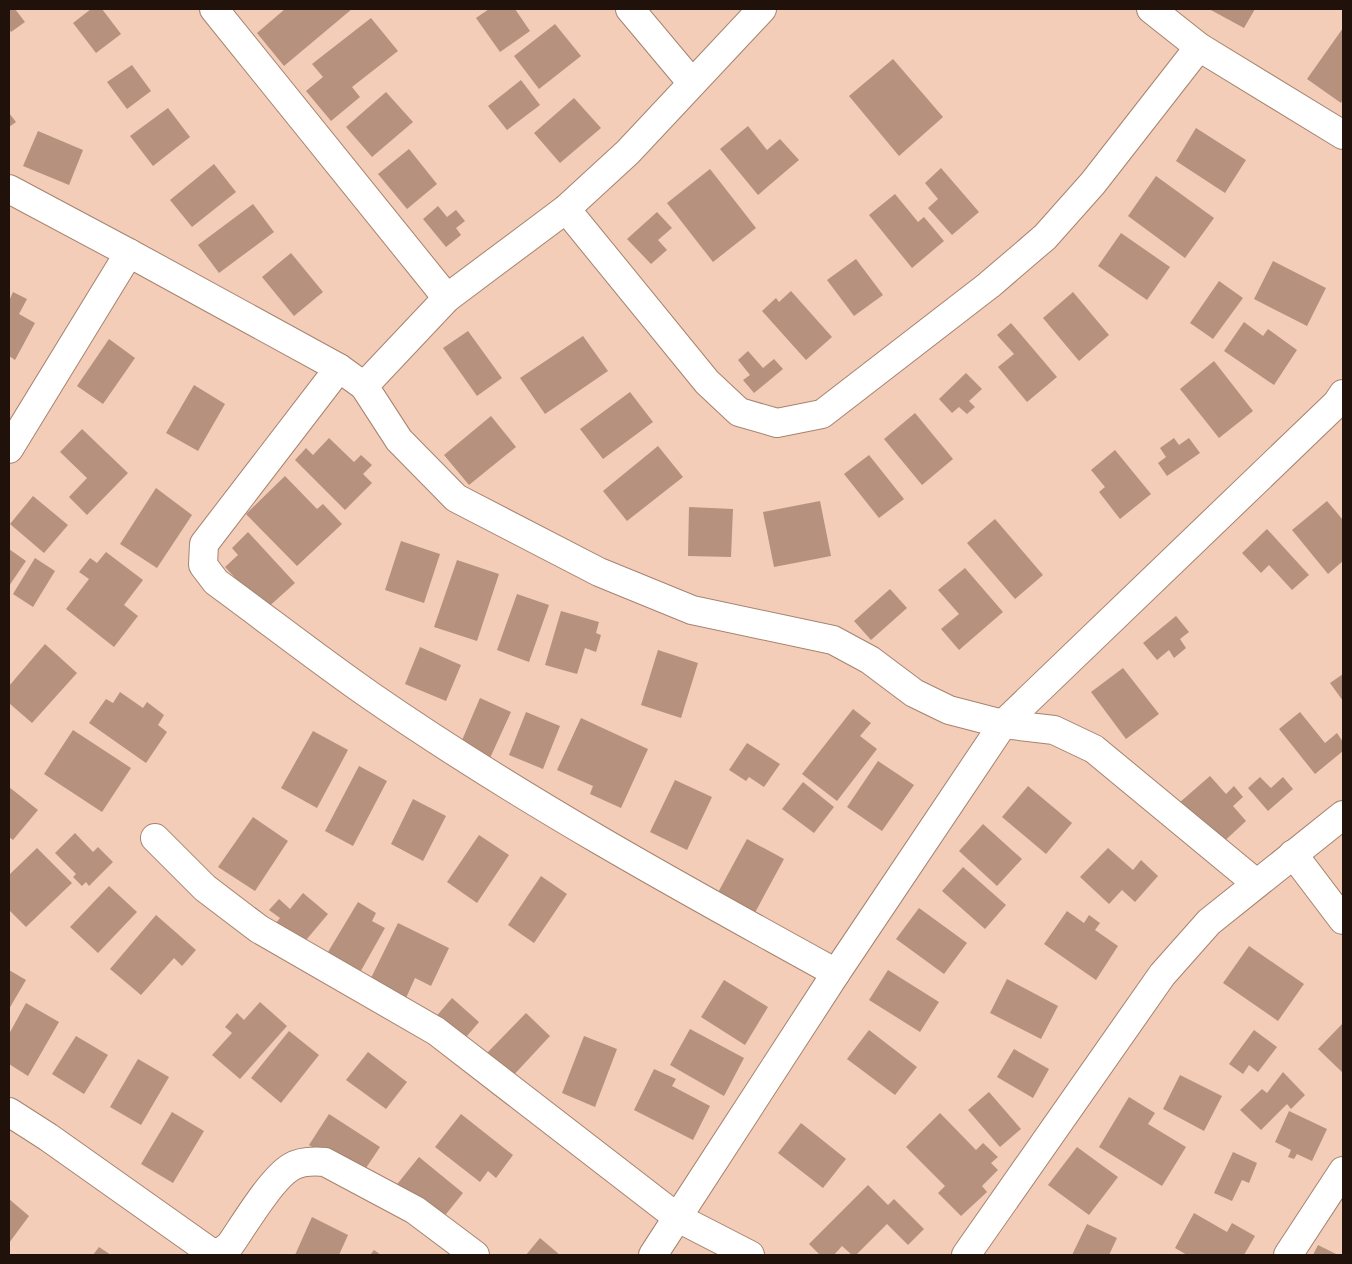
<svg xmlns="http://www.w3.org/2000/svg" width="1352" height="1264" font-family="Karla,sans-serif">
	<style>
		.building { fill: #b6917d }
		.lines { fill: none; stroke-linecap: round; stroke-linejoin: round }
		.minor-casing { stroke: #a6836f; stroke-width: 30 }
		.minor { stroke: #fff; stroke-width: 28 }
	</style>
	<rect width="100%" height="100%" fill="#f3cdb8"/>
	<g class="building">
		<polygon points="9,9 15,9 25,22 11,32 9,29"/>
		<polygon points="91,9 102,9 121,34 96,53 73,23"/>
		<polygon points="285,9 352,9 284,66 257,33"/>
		<polygon points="489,9 515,9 530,31 500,52 476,18"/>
		<polygon points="1209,9 1255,9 1244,28"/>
		<polygon points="371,18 398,51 352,87 360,97 331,121 306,91 323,77 312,64"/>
		<polygon points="555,24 581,56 539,89 514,56"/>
		<polygon points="1343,28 1343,99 1341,103 1307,79"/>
		<polygon points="893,59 943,117 899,156 849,96"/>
		<polygon points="132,65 151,91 127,109 107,82"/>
		<polygon points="521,80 540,105 507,130 488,106"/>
		<polygon points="386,92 413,122 372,157 346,127"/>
		<polygon points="574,98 601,128 560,163 534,133"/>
		<polygon points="168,108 190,137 153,166 130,136"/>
		<polygon points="9,113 16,122 9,127"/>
		<polygon points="748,126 767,150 780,139 799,160 758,195 720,149"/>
		<polygon points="1196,128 1246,160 1225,193 1176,161"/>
		<polygon points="38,131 83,150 69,185 23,166"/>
		<polygon points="409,149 437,184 407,209 378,174"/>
		<polygon points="214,164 236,192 192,227 170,200"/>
		<polygon points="941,168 979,212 952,235 928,208 938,199 925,183"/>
		<polygon points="710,169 756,228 713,262 667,203"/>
		<polygon points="1156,176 1214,218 1185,258 1128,216"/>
		<polygon points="895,194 918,222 924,217 944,241 912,268 869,215"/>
		<polygon points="253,204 274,232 219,273 198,245"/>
		<polygon points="438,206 447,217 456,210 465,221 456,228 461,235 446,247 423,219"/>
		<polygon points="657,212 672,228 658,240 667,250 651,264 627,239"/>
		<polygon points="1121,233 1170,267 1147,300 1098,266"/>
		<polygon points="291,253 323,292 294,316 262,277"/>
		<polygon points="856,259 883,295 854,316 827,280"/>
		<polygon points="1273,261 1326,288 1307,326 1254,299"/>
		<polygon points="1219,281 1243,298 1213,339 1190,323"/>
		<polygon points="791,291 832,337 806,360 762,311 776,298 779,302"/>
		<polygon points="13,292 27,299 19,314 35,323 15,360 9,356 9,301"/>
		<polygon points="1073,292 1109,335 1079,361 1043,318"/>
		<polygon points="1244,322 1263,336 1268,329 1297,350 1274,385 1224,351"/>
		<polygon points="1011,323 1057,377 1027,402 998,367 1014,354 997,335"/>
		<polygon points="468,331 502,378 477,396 443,348"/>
		<polygon points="583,336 608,371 545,414 520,378"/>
		<polygon points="109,339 135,358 103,404 77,386"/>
		<polygon points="748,351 763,368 774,359 783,369 754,393 743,380 750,375 738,360"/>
		<polygon points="1214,361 1253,411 1219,438 1180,389"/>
		<polygon points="966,373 982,389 969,401 975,407 967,414 959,407 952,413 939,399"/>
		<polygon points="194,385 225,404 198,451 166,433"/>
		<polygon points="630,392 653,422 603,459 580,429"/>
		<polygon points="915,413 953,459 922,485 884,439"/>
		<polygon points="491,416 516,447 469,485 444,455"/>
		<polygon points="82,429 128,473 87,515 69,497 87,478 60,452"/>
		<polygon points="329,438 354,462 361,455 372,465 363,474 372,483 345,510 295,460 306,448 313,455"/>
		<polygon points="1174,438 1179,445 1189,438 1200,453 1167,476 1158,463 1166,457 1160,448"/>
		<polygon points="658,446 683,477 627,521 603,491"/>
		<polygon points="1115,450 1151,494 1120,519 1099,492 1105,487 1091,470"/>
		<polygon points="869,455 904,499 879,518 844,474"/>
		<polygon points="285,476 317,509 323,504 342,524 297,566 246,514"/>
		<polygon points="156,488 192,515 157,568 120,544"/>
		<polygon points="33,496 68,525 44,553 10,524"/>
		<polygon points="820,501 831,556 774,567 763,512"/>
		<polygon points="1327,501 1343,520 1343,561 1328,574 1292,530"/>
		<polygon points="689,507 733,509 731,557 688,556"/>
		<polygon points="995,519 1043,575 1015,599 967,543"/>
		<polygon points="1267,529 1309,575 1292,590 1269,565 1261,573 1242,553"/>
		<polygon points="248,532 295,583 265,610 225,567 238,555 232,548"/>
		<polygon points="401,541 440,554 424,603 385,590"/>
		<polygon points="9,549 26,561 9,586"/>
		<polygon points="106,552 143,580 124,605 138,616 114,647 66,609 89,579 79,572 90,558 97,563"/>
		<polygon points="35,558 55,571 33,607 13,594"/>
		<polygon points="457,560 499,574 477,641 434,627"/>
		<polygon points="965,568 1003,612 959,650 941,629 959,614 938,590"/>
		<polygon points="890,589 907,608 871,640 854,621"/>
		<polygon points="517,594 549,605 529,662 497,650"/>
		<polygon points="561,611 599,622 596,633 601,635 596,652 585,648 577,674 545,665"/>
		<polygon points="1176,616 1189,632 1180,639 1186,648 1174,658 1169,650 1157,660 1143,643"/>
		<polygon points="45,644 77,673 32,723 9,703 9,686"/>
		<polygon points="420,647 461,665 446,701 405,684"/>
		<polygon points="658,650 698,663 681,718 641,705"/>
		<polygon points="1123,668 1159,714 1126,739 1091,692"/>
		<polygon points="1343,674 1343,701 1330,683"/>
		<polygon points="120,692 143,708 147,702 164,715 158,725 167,732 146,763 89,723 106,699 113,703"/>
		<polygon points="480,698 511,712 490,758 460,745"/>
		<polygon points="853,709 871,723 860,736 877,749 837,801 802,774"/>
		<polygon points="526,712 560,726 543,769 509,755"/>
		<polygon points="1300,712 1325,743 1337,733 1343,742 1343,751 1315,774 1279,729"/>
		<polygon points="581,718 648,749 621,808 590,794 593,786 557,770"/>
		<polygon points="73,730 131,768 102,812 44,774"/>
		<polygon points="313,731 348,750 317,808 281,788"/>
		<polygon points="747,743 780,764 764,787 749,777 746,781 729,770"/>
		<polygon points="878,761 914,785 882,831 847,807"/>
		<polygon points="359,766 387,781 353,846 325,831"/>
		<polygon points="1210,776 1226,794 1234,786 1243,797 1233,806 1246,821 1218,847 1179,803"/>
		<polygon points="1260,777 1271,788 1283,777 1293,789 1268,811 1248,788"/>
		<polygon points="675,780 712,797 687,850 650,832"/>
		<polygon points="803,782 834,807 814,833 782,809"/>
		<polygon points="1028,786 1072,823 1046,854 1002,817"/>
		<polygon points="9,787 38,810 13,840 9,837"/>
		<polygon points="413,799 446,816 423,861 391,844"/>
		<polygon points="253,817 288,841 255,891 218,867"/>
		<polygon points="983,824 1022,859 997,886 959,851"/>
		<polygon points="75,833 93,852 98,847 113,862 89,886 86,882 82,886 73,877 76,874 55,853"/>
		<polygon points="479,835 509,855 477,903 447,882"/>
		<polygon points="747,839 784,859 745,931 708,911"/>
		<polygon points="37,848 72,883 26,927 9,910 9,875"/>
		<polygon points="1108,848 1133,870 1141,860 1158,876 1135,902 1122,890 1109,904 1080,877"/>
		<polygon points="963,867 1006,905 985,929 942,891"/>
		<polygon points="541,876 567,894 534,943 508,925"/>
		<polygon points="109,886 137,912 98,953 70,927"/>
		<polygon points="303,893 328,914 301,946 275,924 280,918 269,910 279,899 290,909"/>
		<polygon points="358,902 376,913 372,921 385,928 358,976 325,957"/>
		<polygon points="919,908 967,943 944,974 896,939"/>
		<polygon points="1067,911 1084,923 1089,915 1100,923 1095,930 1118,946 1096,980 1044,944"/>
		<polygon points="156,915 196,950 182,966 174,958 141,995 110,969"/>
		<polygon points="398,923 449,948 431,986 415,978 406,998 370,980"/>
		<polygon points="1249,946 1304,984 1278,1021 1223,983"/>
		<polygon points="9,970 26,980 9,1009"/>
		<polygon points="888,970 939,1002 920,1032 869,1000"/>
		<polygon points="1007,979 1058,1006 1041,1039 990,1013"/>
		<polygon points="724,980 768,1007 745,1045 701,1017"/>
		<polygon points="452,998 479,1022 461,1043 434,1019"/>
		<polygon points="260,1002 287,1026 240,1079 212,1055 232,1033 225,1027 237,1013 244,1020"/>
		<polygon points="26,1003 59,1022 28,1076 9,1064 9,1034"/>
		<polygon points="526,1013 550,1036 510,1079 485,1055"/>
		<polygon points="1343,1023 1343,1073 1318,1049"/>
		<polygon points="690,1029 744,1058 724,1096 670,1065"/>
		<polygon points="869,1030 917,1067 895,1095 847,1059"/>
		<polygon points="1254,1030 1277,1047 1258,1072 1249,1065 1243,1074 1229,1064"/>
		<polygon points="289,1031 319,1055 281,1103 251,1078"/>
		<polygon points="76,1036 108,1055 84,1094 52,1074"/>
		<polygon points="584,1036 617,1049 595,1107 562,1093"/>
		<polygon points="1014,1049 1049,1069 1033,1098 997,1077"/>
		<polygon points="368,1052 407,1082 386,1109 346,1080"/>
		<polygon points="138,1059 169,1077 141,1125 110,1107"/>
		<polygon points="654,1069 676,1079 672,1086 710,1106 693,1140 634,1110"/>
		<polygon points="1283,1072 1305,1095 1291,1109 1287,1104 1261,1130 1240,1110 1262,1089 1267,1093"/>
		<polygon points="1180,1075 1222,1096 1204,1131 1163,1109"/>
		<polygon points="989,1092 1021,1129 1000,1147 968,1110"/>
		<polygon points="1129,1097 1155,1113 1148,1124 1186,1147 1162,1186 1099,1147"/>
		<polygon points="1289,1111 1327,1129 1312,1161 1297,1154 1294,1159 1288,1157 1291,1150 1275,1142"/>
		<polygon points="172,1112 204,1131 173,1183 141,1164"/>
		<polygon points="940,1113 976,1150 983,1143 998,1157 991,1163 998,1170 982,1186 987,1192 961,1216 938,1193 945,1186 906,1147"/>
		<polygon points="329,1114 380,1147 360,1177 309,1145"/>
		<polygon points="461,1114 513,1155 496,1178 488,1171 480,1182 435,1147"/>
		<polygon points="801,1123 846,1159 823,1188 778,1153"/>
		<polygon points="1077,1147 1118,1177 1089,1215 1048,1185"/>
		<polygon points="1233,1152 1257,1163 1249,1183 1242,1180 1232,1201 1214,1193"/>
		<polygon points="419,1157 463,1193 434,1229 390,1193"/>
		<polygon points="868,1185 888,1205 894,1199 924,1229 908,1245 887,1224 856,1255 852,1255 842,1246 834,1255 820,1255 809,1244"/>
		<polygon points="9,1199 29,1216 9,1243"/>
		<polygon points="1194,1213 1227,1232 1232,1223 1255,1236 1244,1255 1187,1255 1175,1248"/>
		<polygon points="312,1217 348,1235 339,1255 295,1255"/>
		<polygon points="1087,1224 1117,1238 1109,1255 1072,1255"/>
		<polygon points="540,1238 560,1255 526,1255"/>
		<polygon points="1318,1245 1338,1255 1313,1255"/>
		<polygon points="99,1247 111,1255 93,1255"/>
		<polygon points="374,1250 381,1255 370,1255"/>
	</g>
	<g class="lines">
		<defs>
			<g id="minor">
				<polyline points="214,9 447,298"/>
				<polyline points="630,9 692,83"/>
				<polyline points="1151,9 1199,47 1343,135"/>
				<polyline points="9,189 129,253 339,368 364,386 399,440 456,498 599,572 692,610 833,640 870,660 914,693 949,710 1003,724 1054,730 1094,749 1256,883"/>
				<polyline points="566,209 707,382 739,412 777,423 822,414 989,285 1045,237 1093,183 1199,47"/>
				<path d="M339 368 204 544 203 565 216 582C268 620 319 660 371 696 520 799 678 886 836 973"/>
				<polyline points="364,386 447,298 566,209 628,152 762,9"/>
				<polyline points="9,449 129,253"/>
				<polyline points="155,838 205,888 259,929 436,1031 678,1218 750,1255"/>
				<polyline points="1293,854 1343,920"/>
				<path d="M9 1112 48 1137 209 1251 220 1253 230 1245C244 1225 271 1179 291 1167 301 1161 314 1161 325 1162L415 1210 475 1255"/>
				<polyline points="653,1255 836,973 1003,724 1337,403 1343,394"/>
				<polyline points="966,1255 1162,975 1209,922 1343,815"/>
				<polyline points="1288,1255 1343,1171"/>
			</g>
		</defs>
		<use href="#minor" class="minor-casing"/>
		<use href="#minor" class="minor"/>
	</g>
	<rect width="1352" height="1264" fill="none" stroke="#20120b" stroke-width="20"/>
</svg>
